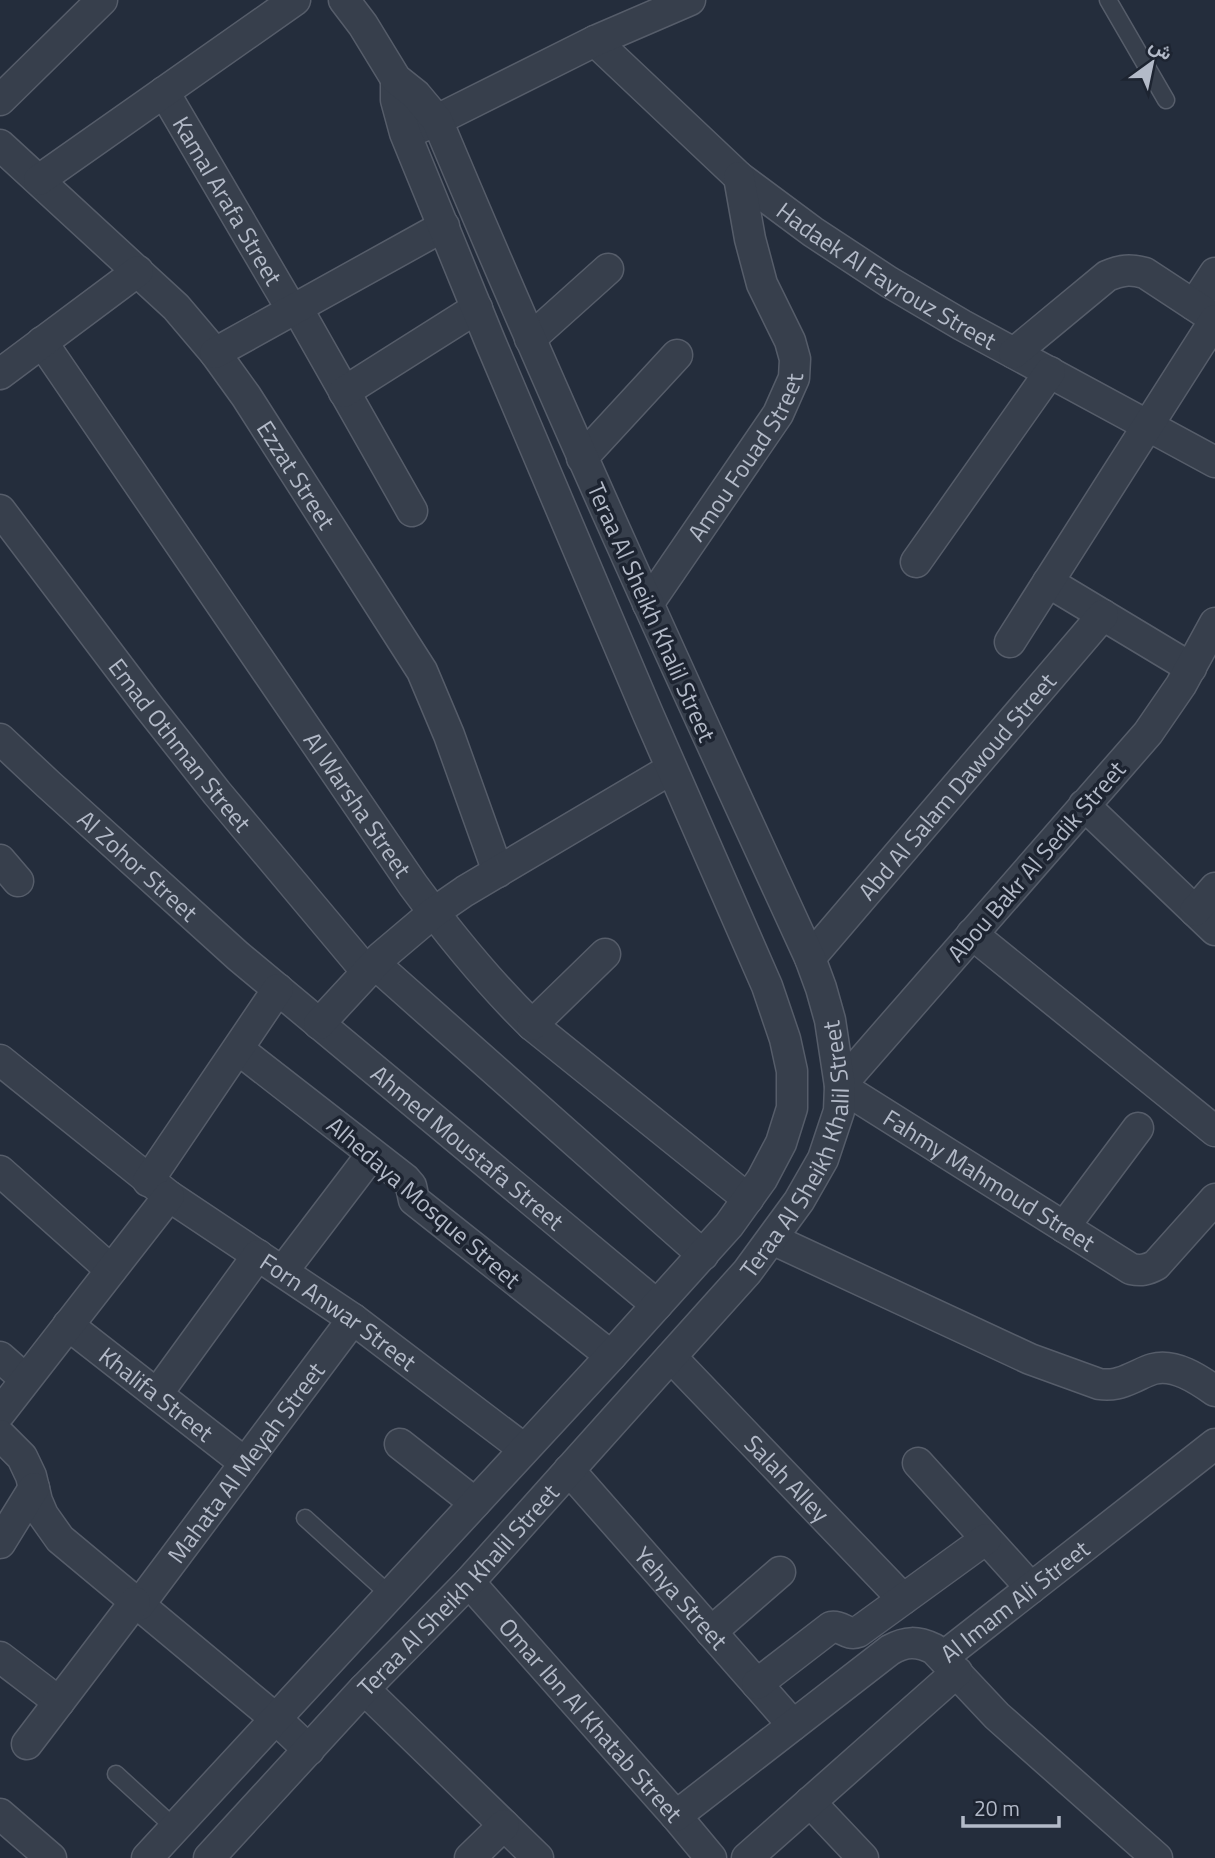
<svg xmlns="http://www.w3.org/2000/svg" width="1215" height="1858" font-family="'Titillium Web',Vazirmatn,sans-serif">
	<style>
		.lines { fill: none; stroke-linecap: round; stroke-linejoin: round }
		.lane-casing { stroke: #565d6a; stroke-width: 19 }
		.street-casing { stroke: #565d6a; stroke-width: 33 }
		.lane { stroke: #373f4c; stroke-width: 16 }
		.street { stroke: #373f4c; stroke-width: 30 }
		.labels { text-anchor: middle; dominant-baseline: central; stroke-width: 7; stroke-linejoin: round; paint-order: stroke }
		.street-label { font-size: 24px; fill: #b3bac8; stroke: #1d2431 }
	</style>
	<rect width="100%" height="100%" fill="#242d3c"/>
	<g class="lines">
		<defs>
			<g id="lane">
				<polyline points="1108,0 1166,100"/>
				<polyline points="305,1518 390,1595"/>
				<polyline points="116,1774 175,1828"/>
			</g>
			<g id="street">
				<path id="s1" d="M595 41 739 177 813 232 889 282 962 325 1215 462"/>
				<path id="s2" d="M164 92 292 310"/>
				<polyline points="0,100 102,0"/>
				<polyline points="419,128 437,120 595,41 690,0"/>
				<path id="s3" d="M0 145 176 307 215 353 246 396 422 671 449 735 498 872"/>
				<polyline points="39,180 295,0"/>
				<polyline points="1194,305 1215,273"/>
				<polyline points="297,308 412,511"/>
				<polyline points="530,339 608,269"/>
				<path id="s4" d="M42 342 413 885C450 935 488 982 532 1025L748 1199"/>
				<polyline points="215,353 444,226"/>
				<path d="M1014 353 1107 276C1121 270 1130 269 1145 273L1215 319"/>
				<polyline points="0,374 138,271"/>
				<polyline points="344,392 477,308"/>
				<polyline points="582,458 677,355"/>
				<path id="s5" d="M0 510 149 707 217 793 367 972"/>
				<polyline points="916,562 1050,372"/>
				<polyline points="1048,582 1191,668"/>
				<path id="s6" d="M648 604 778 414 794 378 795 359 790 341 762 284 750 239 739 177"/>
				<path id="s7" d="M1215 623 1181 685 1148 733 840 1086 1131 1269C1141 1271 1147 1270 1156 1265L1215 1199"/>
				<polyline points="1010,642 1215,320"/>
				<path id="s8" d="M0 739 48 784 238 956 657 1305"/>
				<polyline points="1084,805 1215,930"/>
				<polyline points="0,860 18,881"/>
				<polyline points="1195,911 1215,888"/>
				<polyline points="972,934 1215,1131"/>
				<path id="s9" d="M810 958 1103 615"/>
				<polyline points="375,964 703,1255"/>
				<polyline points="319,1024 381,957 433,913 465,891 671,769"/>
				<polyline points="532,1025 605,954"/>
				<polyline points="238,1049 405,1179 411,1186 414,1200 611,1356"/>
				<path id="s10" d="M0 1060 169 1196 353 1319 524 1449"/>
				<polyline points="0,1171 111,1270"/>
				<polyline points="148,1181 278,989"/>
				<polyline points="1064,1227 1138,1128"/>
				<path d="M772 1239 1030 1359 1099 1384C1112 1386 1121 1383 1132 1378 1139 1375 1146 1371 1153 1369 1174 1363 1198 1379 1215 1391"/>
				<polyline points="283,1271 372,1154"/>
				<path id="s11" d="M68 1325 245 1463"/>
				<polyline points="0,1357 25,1379"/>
				<path id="s12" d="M671 1357 903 1599"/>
				<polyline points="157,1394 258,1255"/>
				<polyline points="0,1413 169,1196"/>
				<polyline points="0,1435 22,1457 31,1476 37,1501 43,1515 60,1539 276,1719 309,1750"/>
				<polyline points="400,1444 475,1503"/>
				<polyline points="918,1463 1031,1588"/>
				<path id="s13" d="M569 1470 793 1725"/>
				<polyline points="0,1543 34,1488"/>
				<path id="s14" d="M469 1582 676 1816 711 1858"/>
				<path id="s15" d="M139 1605 353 1319"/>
				<polyline points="711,1632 780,1572"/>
				<polyline points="0,1657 59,1702"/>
				<path id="s16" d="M943 1657 1215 1444"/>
				<path d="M757 1684 831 1627C842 1625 847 1636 858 1632L986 1539"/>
				<polyline points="364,1689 538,1858"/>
				<polyline points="27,1744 135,1602"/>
				<polyline points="810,1802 863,1858"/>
				<polyline points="0,1814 51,1858"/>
				<path d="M676 1816 890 1650C906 1641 917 1641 934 1649L997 1716 1157 1858"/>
				<polyline points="147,1858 611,1356 729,1225 762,1179 781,1143 792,1108 792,1071 785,1039 767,986 648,714 490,341 405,133 396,100 396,79"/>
				<path id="s17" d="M209 1858 364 1689 469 1582 650 1380 747 1272 799 1201 823 1159 839 1111 840 1086 830 1020 821 988 810 958C682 680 555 402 437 120L416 95 396 79 363 25 344 0"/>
				<polyline points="470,1858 504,1825"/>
				<polyline points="747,1858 957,1672"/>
			</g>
		</defs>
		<use href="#lane" class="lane-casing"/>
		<use href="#street" class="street-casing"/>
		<use href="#lane" class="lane"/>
		<use href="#street" class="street"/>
	</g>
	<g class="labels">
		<g class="street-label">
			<text stroke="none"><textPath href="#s2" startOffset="126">Kamal Arafa Street</textPath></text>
			<text stroke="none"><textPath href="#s1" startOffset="376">Hadaek Al Fayrouz Street</textPath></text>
			<text stroke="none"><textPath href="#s6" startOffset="177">Amou Fouad Street</textPath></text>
			<text stroke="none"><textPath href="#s3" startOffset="446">Ezzat Street</textPath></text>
			<text transform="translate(652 612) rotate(66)">Teraa Al Sheikh Khalil Street</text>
			<text stroke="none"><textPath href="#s5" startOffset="296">Emad Othman Street</textPath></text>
			<text stroke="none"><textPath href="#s9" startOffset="226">Abd Al Salam Dawoud Street</textPath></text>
			<text stroke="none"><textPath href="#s4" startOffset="560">Al Warsha Street</textPath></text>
			<text transform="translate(1036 861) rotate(-49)">Abou Bakr Al Sedik Street</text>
			<text stroke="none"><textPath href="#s8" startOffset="187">Al Zohor Street</textPath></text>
			<text stroke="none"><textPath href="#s8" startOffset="621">Ahmed Moustafa Street</textPath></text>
			<text stroke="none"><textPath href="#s17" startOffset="933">Teraa Al Sheikh Khalil Street</textPath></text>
			<text stroke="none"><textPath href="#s7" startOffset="774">Fahmy Mahmoud Street</textPath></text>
			<text transform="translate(424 1202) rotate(41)">Alhedaya Mosque Street</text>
			<text stroke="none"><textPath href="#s10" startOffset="422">Forn Anwar Street</textPath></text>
			<text stroke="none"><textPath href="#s11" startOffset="112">Khalifa Street</textPath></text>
			<text stroke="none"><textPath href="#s15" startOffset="178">Mahata Al Meyah Street</textPath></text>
			<text stroke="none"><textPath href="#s12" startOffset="168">Salah Alley</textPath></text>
			<text stroke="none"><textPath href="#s17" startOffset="366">Teraa Al Sheikh Khalil Street</textPath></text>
			<text stroke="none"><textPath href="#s16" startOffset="91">Al Imam Ali Street</textPath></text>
			<text stroke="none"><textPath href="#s13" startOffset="170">Yehya Street</textPath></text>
			<text stroke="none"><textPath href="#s14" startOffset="184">Omar Ibn Al Khatab Street</textPath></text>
		</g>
	</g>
	<g transform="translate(1152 63) rotate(33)" stroke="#1d2431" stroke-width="5" paint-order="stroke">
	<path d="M0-5L12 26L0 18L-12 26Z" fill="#b3bac8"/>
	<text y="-10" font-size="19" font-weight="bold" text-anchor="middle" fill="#b3bac8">ش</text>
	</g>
	<path d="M963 1816v10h96v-10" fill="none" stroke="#b3bac8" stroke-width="3.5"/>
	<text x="974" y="1816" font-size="21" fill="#b3bac8" stroke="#1d2431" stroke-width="5" paint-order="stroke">20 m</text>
</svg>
